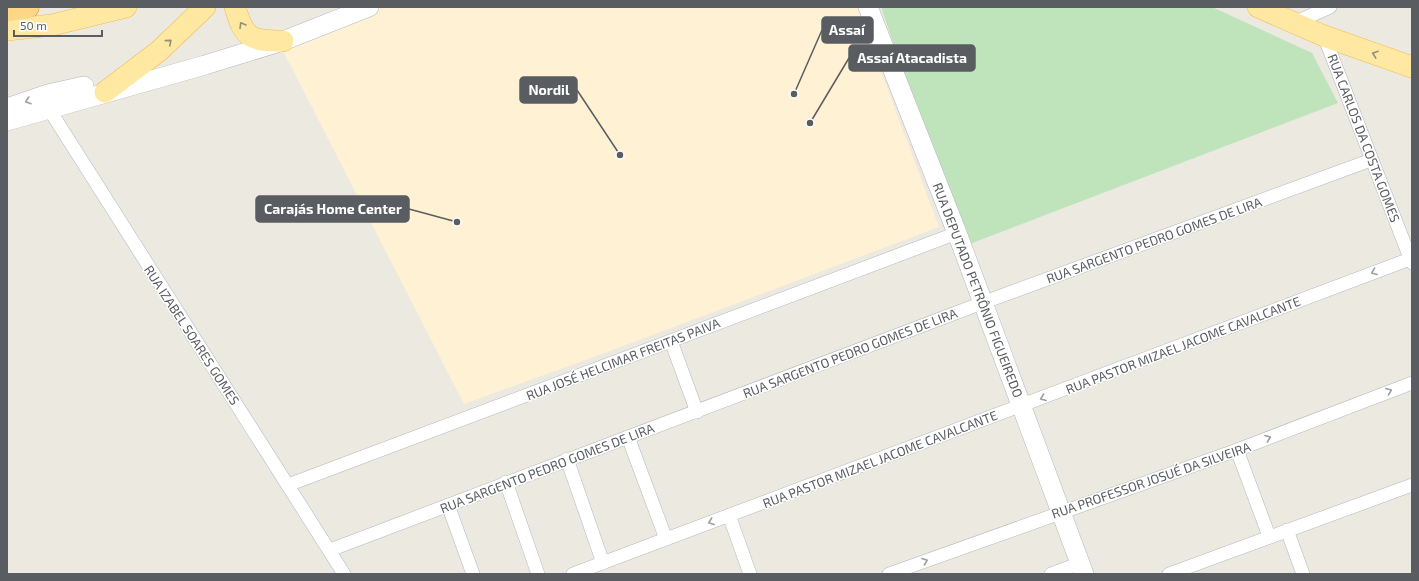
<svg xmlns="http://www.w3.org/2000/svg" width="1419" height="581" font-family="'Exo 2',sans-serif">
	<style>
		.commercial { fill: #fef1d4 }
		.green { fill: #bfe4bc }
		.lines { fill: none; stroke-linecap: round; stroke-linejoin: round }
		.street-casing { stroke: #b3b7bb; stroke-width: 14 }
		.secondary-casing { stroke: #b4b8bd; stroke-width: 20 }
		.primary-casing { stroke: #f1ba54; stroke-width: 22 }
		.highway-casing { stroke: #ec9200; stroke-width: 23 }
		.street { stroke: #fff; stroke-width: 13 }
		.secondary { stroke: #fff; stroke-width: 19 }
		.primary { stroke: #ffe9a2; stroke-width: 21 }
		.highway { stroke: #fdd687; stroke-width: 22 }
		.oneway { stroke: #938e78 }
		.oneway2 { stroke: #9b9ea0 }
		.labels { text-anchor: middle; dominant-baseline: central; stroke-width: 3; stroke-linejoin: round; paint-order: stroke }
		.street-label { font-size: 13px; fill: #595d61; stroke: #fff }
		.leader { fill: none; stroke: #595d61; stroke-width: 1.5 }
		.callout-dot { fill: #595d61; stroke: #fff; stroke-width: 1.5 }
		.callout { fill: #595d61; stroke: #595d61; stroke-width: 1.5 }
		.callout-label { font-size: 14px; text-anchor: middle; font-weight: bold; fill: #fff }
	</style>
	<rect width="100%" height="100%" fill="#ece9e0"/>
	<polygon class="commercial" points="379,7 857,7 939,227 594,357 464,404 280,45"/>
	<polygon class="green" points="881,7 1212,7 1312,53 1338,103 962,247"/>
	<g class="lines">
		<defs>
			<g id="street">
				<polyline points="1294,23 1330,7"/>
				<polyline points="1324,36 1412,263"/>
				<polyline points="48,102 49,109 344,574"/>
				<polyline points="671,341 697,412"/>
				<polyline points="628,437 666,539"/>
				<polyline points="1237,450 1269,536"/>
				<polyline points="567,459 603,563"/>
				<polyline points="506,482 538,574"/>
				<polyline points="288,485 957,233"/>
				<polyline points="448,505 473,574"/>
				<polyline points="729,515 750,574"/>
				<polyline points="1287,530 1303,574"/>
				<polyline points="330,550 982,303 1371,160"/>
				<polyline points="573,574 1410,259"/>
				<polyline points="889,574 1237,450 1412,383"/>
				<polyline points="1051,574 1080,563"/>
				<polyline points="1169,574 1412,485"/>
			</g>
			<g id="secondary">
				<polyline points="868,7 957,233 1084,574"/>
				<polyline points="7,108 48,94 84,86"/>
				<polyline points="7,121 205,65 283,41 369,7"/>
			</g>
			<g id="primary">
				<path d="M235 7C244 39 251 41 283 41"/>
				<polyline points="1258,7 1324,36 1412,67"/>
				<polyline points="7,30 52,25 126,7"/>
				<polyline points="105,92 159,51 205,7"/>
			</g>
			<polyline id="highway" points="7,10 28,7"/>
		</defs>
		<use href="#street" class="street-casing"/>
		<use href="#secondary" class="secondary-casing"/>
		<use href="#primary" class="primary-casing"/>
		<use href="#highway" class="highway-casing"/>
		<use href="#street" class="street"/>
		<use href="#secondary" class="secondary"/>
		<use href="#primary" class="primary"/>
		<use href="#highway" class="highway"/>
	</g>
	<defs><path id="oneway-chevron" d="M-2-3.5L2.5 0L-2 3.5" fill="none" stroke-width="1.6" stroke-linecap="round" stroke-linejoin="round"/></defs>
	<g class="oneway">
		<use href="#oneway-chevron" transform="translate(242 25) rotate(-121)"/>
		<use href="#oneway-chevron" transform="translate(169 42) rotate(-41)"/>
		<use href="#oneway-chevron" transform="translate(1375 54) rotate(-161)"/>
	</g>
	<g class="oneway2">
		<use href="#oneway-chevron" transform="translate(28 101) rotate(161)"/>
		<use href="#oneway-chevron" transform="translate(1374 272) rotate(159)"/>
		<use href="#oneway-chevron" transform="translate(1389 391) rotate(-21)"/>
		<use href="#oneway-chevron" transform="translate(1043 398) rotate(159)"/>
		<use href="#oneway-chevron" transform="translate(1268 438) rotate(-21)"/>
		<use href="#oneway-chevron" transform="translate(711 522) rotate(160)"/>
		<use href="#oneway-chevron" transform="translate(925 561) rotate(-20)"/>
	</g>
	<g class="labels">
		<g class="street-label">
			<text transform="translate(1364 138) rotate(69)">RUA CARLOS DA COSTA GOMES</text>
			<text transform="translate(1154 240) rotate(-20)">RUA SARGENTO PEDRO GOMES DE LIRA</text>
			<text transform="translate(978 290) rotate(69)">RUA DEPUTADO PETRÔNIO FIGUEIREDO</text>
			<text transform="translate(192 335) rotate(57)">RUA IZABEL SOARES GOMES</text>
			<text transform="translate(1183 345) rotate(-21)">RUA PASTOR MIZAEL JACOME CAVALCANTE</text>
			<text transform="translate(850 353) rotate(-21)">RUA SARGENTO PEDRO GOMES DE LIRA</text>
			<text transform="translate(623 359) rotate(-21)">RUA JOSÉ HELCIMAR FREITAS PAIVA</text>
			<text transform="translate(880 459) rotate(-21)">RUA PASTOR MIZAEL JACOME CAVALCANTE</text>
			<text transform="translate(547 468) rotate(-21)">RUA SARGENTO PEDRO GOMES DE LIRA</text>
			<text transform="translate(1151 480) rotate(-19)">RUA PROFESSOR JOSUÉ DA SILVEIRA</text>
		</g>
	</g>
	<path class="leader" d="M794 94L822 30M810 123L849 58M620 155L577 90M457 222L409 209"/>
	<g class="callout-dot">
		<circle cx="794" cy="94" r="4"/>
		<circle cx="810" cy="123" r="4"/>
		<circle cx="620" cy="155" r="4"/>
		<circle cx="457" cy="222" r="4"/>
	</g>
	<g class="callout">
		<rect x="822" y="17" width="51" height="26" rx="4"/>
		<rect x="849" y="45" width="126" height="26" rx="4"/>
		<rect x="520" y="77" width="57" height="26" rx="4"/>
		<rect x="256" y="196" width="153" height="26" rx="4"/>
	</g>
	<g class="callout-label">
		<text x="847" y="35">Assaí</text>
		<text x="912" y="63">Assaí Atacadista</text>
		<text x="549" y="95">Nordil</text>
		<text x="333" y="214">Carajás Home Center</text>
	</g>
	<rect width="1419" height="581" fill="none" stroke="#595d61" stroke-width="16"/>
	<path d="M14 30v6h88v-6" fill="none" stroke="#595d61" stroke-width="2"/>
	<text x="20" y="30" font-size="12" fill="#595d61" stroke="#ffffff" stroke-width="3" paint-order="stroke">50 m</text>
</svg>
